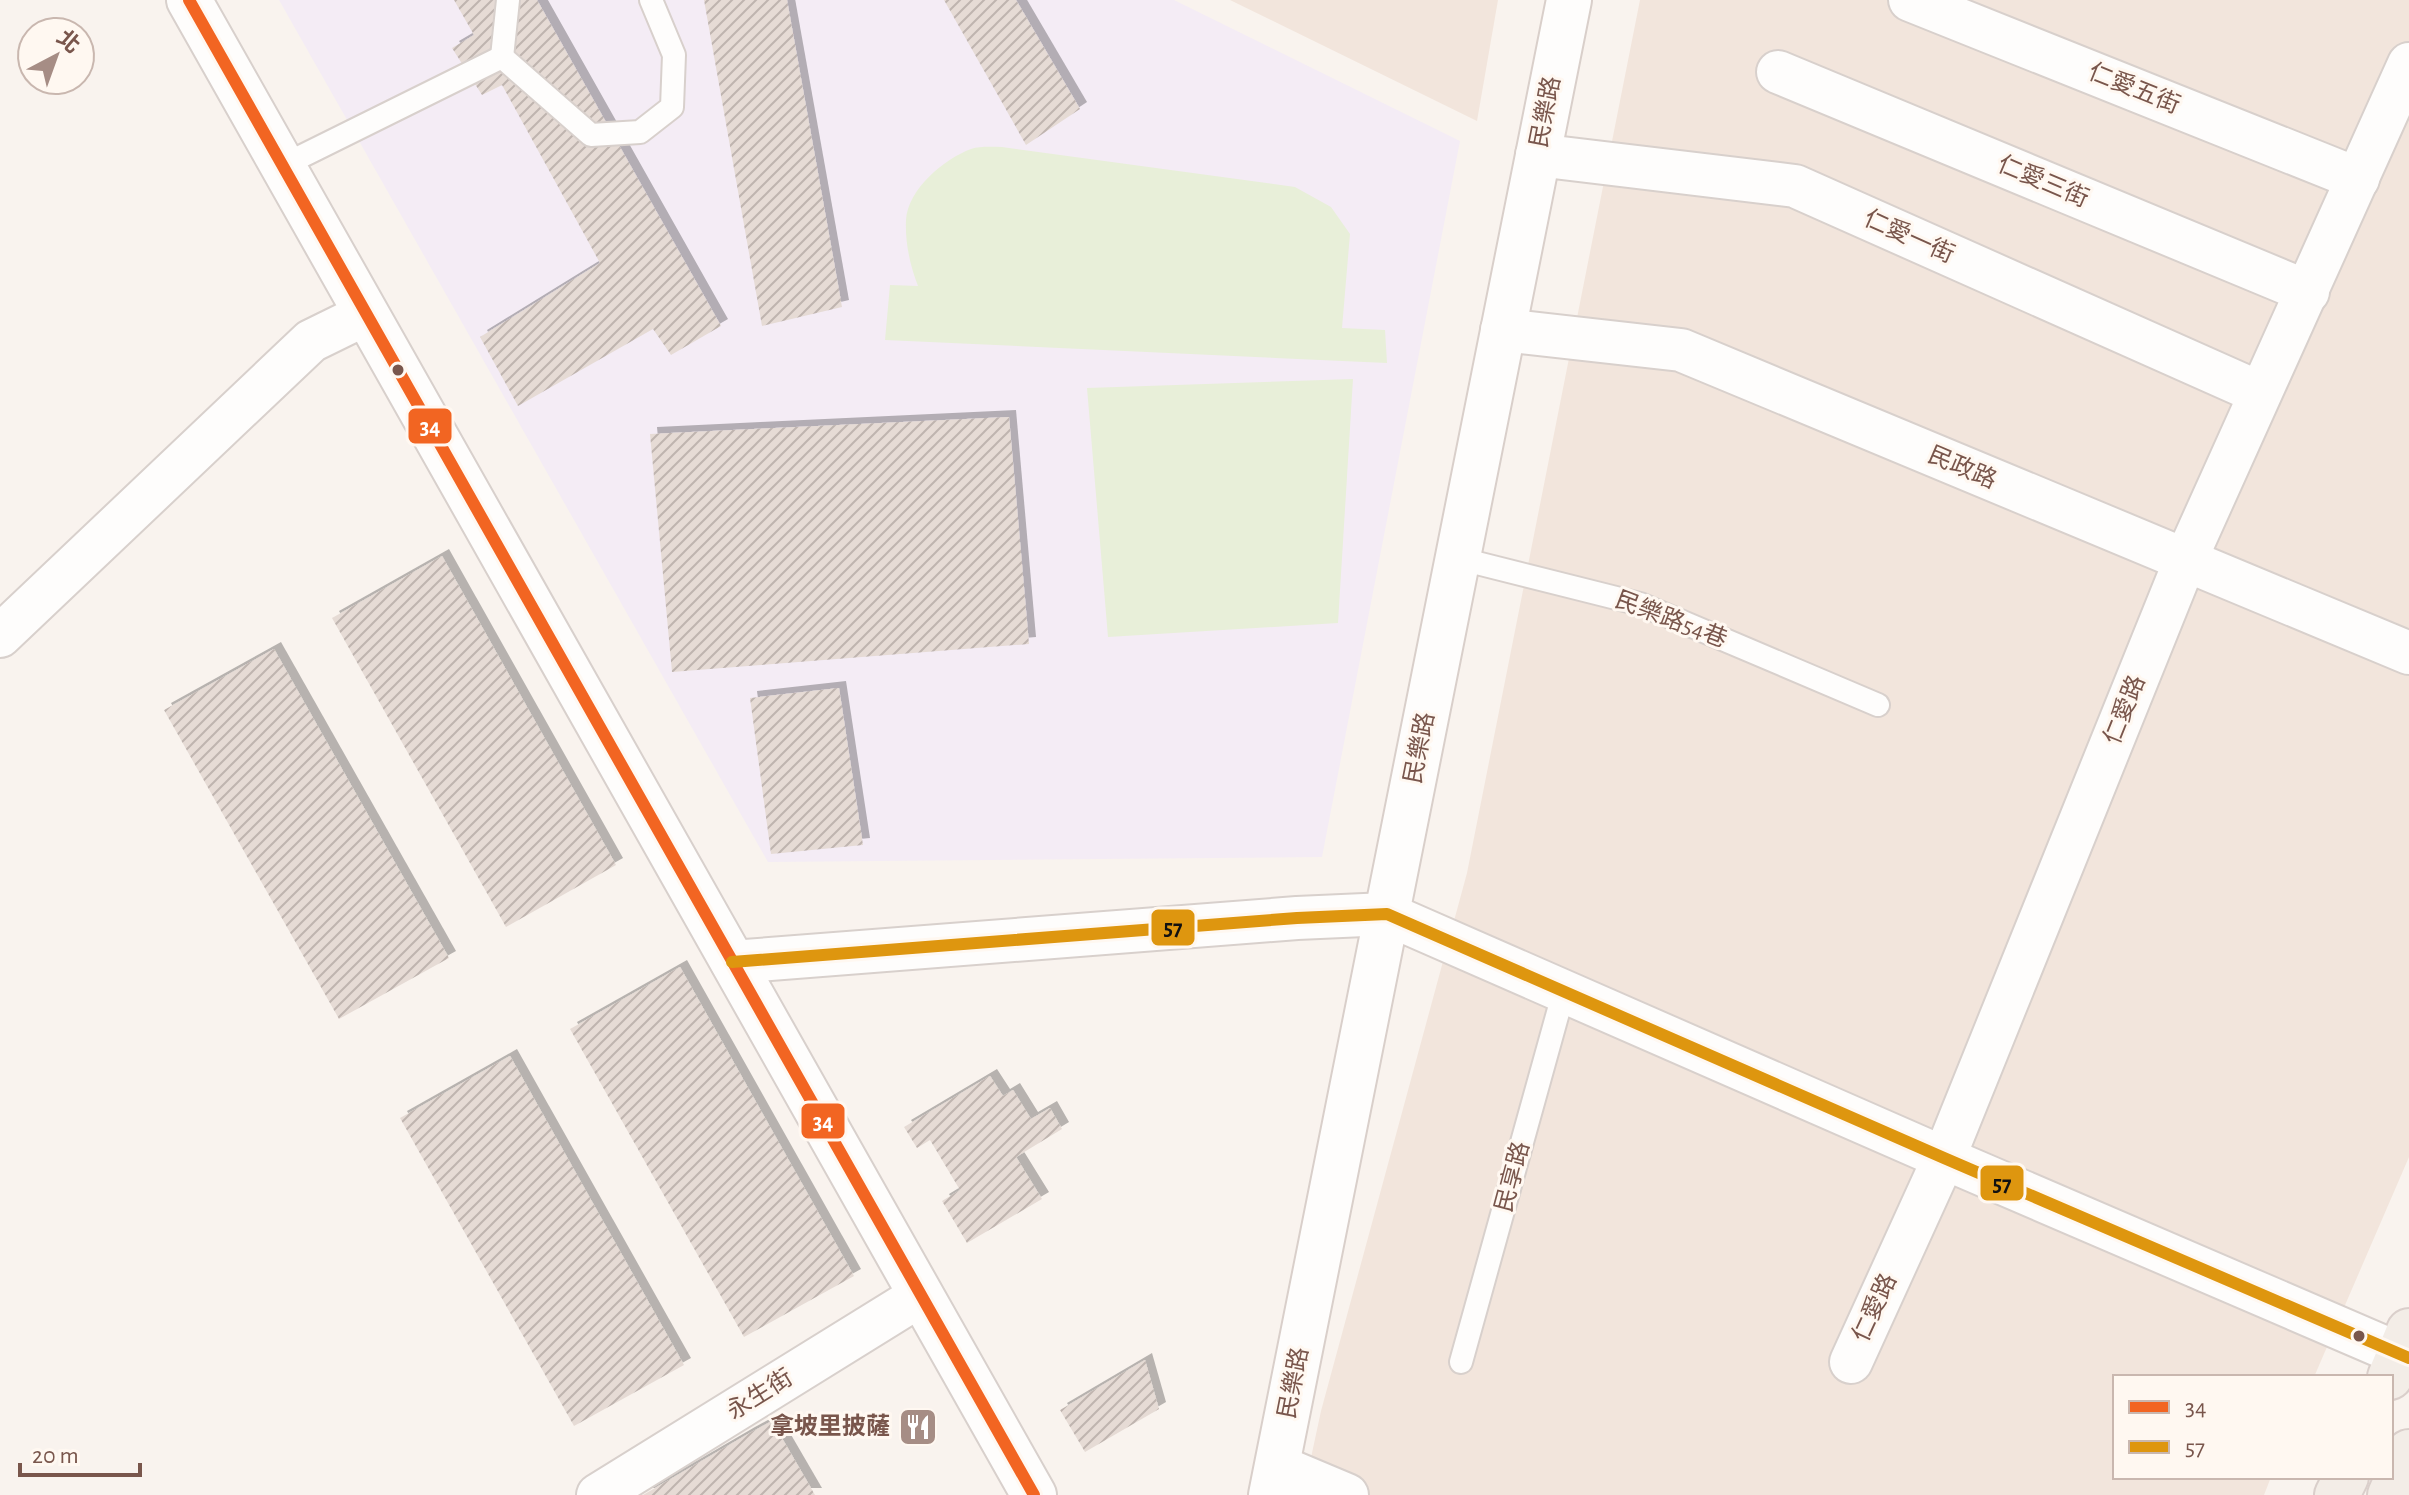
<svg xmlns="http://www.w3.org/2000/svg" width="2409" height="1495" font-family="'Alegreya Sans','Noto Sans TC',sans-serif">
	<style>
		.residential { fill: #f2e5dc }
		.education { fill: #f4ecf5 }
		.green { fill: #e8efd9 }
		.building { fill: url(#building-hatch); filter: url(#shadow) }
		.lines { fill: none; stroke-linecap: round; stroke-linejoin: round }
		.service-casing { stroke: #d8d0cc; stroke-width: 26 }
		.minor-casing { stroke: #d8d0cc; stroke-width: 46 }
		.tertiary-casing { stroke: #d8d0cc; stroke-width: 48 }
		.secondary-casing { stroke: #d9cfca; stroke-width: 48 }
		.primary-casing { stroke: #dacfcb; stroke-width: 48 }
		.service { stroke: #fefdfc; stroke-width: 22 }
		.minor { stroke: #fefdfc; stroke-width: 42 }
		.tertiary { stroke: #fefdfc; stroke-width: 44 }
		.secondary { stroke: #fefdfc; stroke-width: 44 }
		.primary { stroke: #f3ede7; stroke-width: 44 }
		.bus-1-casing { stroke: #fff8f1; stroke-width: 18 }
		.bus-2-casing { stroke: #fff8f1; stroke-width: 18 }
		.bus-1 { stroke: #f26522; stroke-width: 12 }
		.bus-2 { stroke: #de960f; stroke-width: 12 }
		.bus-dot { fill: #79564c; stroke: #fff8f1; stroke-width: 3 }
		.labels { text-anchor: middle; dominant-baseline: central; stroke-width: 6; stroke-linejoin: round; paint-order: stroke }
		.street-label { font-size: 24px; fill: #79564c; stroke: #fff8f1 }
		.poi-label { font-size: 24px; font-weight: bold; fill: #79564c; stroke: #fff8f1; text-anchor: end }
		.line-badge { stroke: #fff8f1; stroke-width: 3 }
		.badge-label { font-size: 22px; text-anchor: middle; font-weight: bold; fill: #fff }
		.pale-badge-label { font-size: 22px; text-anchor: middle; font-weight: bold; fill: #111 }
	</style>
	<defs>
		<pattern id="building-hatch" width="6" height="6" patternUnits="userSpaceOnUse" patternTransform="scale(2)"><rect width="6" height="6" fill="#e6dbd5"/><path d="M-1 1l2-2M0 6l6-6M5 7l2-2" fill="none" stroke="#bfb4af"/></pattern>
		<filter id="shadow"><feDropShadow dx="7" dy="-7" stdDeviation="0" flood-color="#0004"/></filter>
	</defs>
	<rect width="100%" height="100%" fill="#f9f3ee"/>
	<g class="residential">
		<polygon points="1230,0 1498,0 1477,121"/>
		<polygon points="1640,0 2409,0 2409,1157 2314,1377 2115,1377 2115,1477 2271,1477 2264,1495 1303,1495 1321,1411 1467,873"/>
	</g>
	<polygon class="education" points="279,0 1174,0 1460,141 1322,857 768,862"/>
	<g class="green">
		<path d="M1002 147 1295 187 1331 207 1350 234 1342 328 1385 330 1387 363 885 340 890 285 918 286C910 265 905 243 906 220 908 189 944 159 971 149 980 146 992 147 1002 147Z"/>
		<polygon points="1353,379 1338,623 1108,637 1087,388"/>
	</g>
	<g class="building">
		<polygon points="454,0 537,0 721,326 671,355 653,329 518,406 480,337 600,263 502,85 482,95 452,48 474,35"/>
		<polygon points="704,0 787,0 842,307 762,326"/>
		<polygon points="944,0 1016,0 1080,109 1026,145"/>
		<polygon points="1009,417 1029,644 672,672 650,434"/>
		<polygon points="442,556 616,865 506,927 332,618"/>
		<polygon points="274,649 449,958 339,1019 164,710"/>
		<polygon points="839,688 863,845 771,854 750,698"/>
		<polygon points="680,967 854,1276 744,1337 570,1029"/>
		<polygon points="510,1056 684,1365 574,1426 400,1118"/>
		<polygon points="990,1076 1003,1096 1013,1090 1031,1119 1050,1108 1062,1129 1016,1157 1042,1199 967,1243 942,1201 960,1190 930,1140 917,1148 904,1127"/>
		<polygon points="1145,1360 1159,1409 1085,1452 1060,1410"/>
		<polygon points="772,1421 815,1495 643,1495 748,1434"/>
	</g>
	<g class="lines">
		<defs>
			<g id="service">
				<polyline points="502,57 591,135 640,132 672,107 674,55 651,0"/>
				<polyline points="502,57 508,0"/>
				<polyline points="282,166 502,57"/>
				<polyline points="1457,558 1640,604 1878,705"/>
				<polyline points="1461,1362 1564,991"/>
			</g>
			<g id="minor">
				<polyline points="1910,0 2358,179"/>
				<polyline points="1778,72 2308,292"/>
				<polyline points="1537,155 1795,186 2260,393"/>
				<polyline points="1502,330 1681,350 2409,653"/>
				<polyline points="0,636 311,341 366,314"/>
				<polyline points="732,962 1297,918 1387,914 1944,1158 2409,1358"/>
				<polyline points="1851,1362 1944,1158 2185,561 2409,64"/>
				<polyline points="1278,1466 1347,1495"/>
				<polyline points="598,1495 921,1295"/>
			</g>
			<polyline id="tertiary" points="189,0 1034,1495"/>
			<polyline id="secondary" points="1271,1495 1569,0"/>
			<g id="primary">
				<polyline points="2390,1377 2409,1331"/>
				<polyline points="2337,1495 2346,1477"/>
				<polyline points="2390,1495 2409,1452"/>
			</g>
		</defs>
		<use href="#service" class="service-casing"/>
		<use href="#minor" class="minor-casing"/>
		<use href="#tertiary" class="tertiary-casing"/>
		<use href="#secondary" class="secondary-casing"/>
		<use href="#primary" class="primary-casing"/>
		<use href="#service" class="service"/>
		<use href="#minor" class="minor"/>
		<use href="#tertiary" class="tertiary"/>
		<use href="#secondary" class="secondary"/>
		<use href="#primary" class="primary"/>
		<defs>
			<polyline id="bus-1" points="189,0 1034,1495"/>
			<polyline id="bus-2" points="732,962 1297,918 1387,914 1944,1158 2409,1358"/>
		</defs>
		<use href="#bus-1" class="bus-1-casing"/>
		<use href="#bus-2" class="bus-2-casing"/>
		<use href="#bus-1" class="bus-1"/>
		<use href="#bus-2" class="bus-2"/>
	</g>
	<defs>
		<symbol id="restaurant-square" viewBox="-11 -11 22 22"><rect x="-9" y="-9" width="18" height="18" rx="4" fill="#a68d85" stroke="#fff8f1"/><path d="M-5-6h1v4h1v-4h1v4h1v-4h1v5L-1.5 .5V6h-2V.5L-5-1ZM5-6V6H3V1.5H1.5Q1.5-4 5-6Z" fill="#fff"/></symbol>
	</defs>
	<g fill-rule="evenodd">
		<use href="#restaurant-square" x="896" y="1405" width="44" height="44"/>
	</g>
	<g class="bus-dot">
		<circle cx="398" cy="370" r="7"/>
		<circle cx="2359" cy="1336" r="7"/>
	</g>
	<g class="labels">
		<g class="street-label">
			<text transform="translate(2134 89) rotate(22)">仁愛五街</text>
			<text transform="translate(1546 112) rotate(-79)">民樂路</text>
			<text transform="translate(2043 182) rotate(23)">仁愛三街</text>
			<text transform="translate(1909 237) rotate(24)">仁愛一街</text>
			<text transform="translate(1962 468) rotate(23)">民政路</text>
			<text transform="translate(1671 620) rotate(21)">民樂路54巷</text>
			<text transform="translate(2125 710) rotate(-68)">仁愛路</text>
			<text transform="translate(1420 748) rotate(-79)">民樂路</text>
			<text transform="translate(1513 1177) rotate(-75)">民享路</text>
			<text transform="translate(1875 1308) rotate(-65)">仁愛路</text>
			<text transform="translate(1294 1383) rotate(-79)">民樂路</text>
			<text transform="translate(760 1395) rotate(-32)">永生街</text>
		</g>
		<g class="poi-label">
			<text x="890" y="1427">拿坡里披薩</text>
		</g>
	</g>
	<g class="line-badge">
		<rect x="407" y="407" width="46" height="38" rx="8" fill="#f26522"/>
		<rect x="1150" y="908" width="46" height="39" rx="8" fill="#de960f"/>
		<rect x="800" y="1102" width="46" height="38" rx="8" fill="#f26522"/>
		<rect x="1979" y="1164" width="46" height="38" rx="8" fill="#de960f"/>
	</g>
	<g class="badge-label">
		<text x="430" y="434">34</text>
		<text x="823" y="1129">34</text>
	</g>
	<g class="pale-badge-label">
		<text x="1173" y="935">57</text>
		<text x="2002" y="1191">57</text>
	</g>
	<rect x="2113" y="1375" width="280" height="104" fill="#fff8f1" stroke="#c9b7af" stroke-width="2"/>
	<rect x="2129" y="1401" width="40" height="12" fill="#f26522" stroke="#c9b7af" stroke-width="2"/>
	<text x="2185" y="1415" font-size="24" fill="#79564c">34</text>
	<rect x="2129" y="1441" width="40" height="12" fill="#de960f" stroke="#c9b7af" stroke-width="2"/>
	<text x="2185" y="1455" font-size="24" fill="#79564c">57</text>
	<g transform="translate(56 56) rotate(41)"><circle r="38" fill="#fff8f1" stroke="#c9b7af" stroke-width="2"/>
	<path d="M0-6L14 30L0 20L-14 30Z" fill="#a68d85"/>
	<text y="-12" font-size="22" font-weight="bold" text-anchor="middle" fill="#79564c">北</text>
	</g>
	<path d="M20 1463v12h120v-12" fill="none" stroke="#79564c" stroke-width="4"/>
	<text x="32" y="1463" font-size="24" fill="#79564c" stroke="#fff8f1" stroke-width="6" paint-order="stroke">20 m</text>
</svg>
